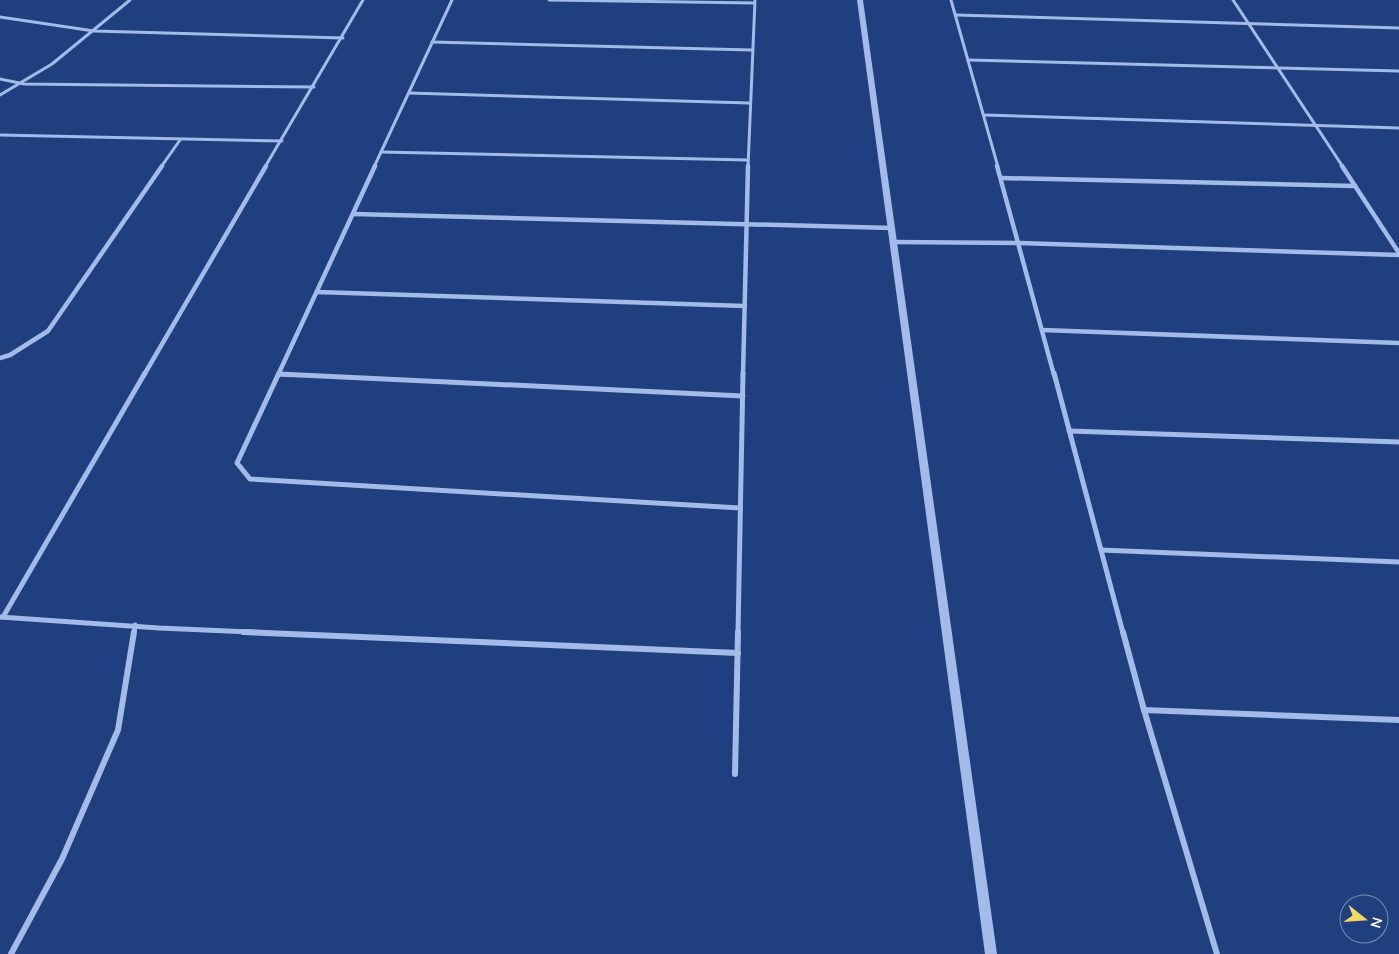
<svg xmlns="http://www.w3.org/2000/svg" width="1399" height="954" font-family="'Nunito Sans',sans-serif">
	<style>
		.lines { fill: none; stroke-linecap: round; stroke-linejoin: round }
		.minor-far3 { stroke: #a2bbe8; stroke-width: 3 }
		.minor-far2 { stroke: #a2bbe8; stroke-width: 4.5 }
		.minor-far1 { stroke: #a2bbe8; stroke-width: 5 }
		.minor { stroke: #a2bbe8; stroke-width: 6 }
		.tertiary { fill: #a2bbe8; fill-rule: evenodd }
	</style>
	<rect width="100%" height="100%" fill="#1f3f7f"/>
	<g class="lines">
		<g class="minor-far3">
			<polyline points="549,0 754,3"/>
			<polyline points="951,0 998,167"/>
			<polyline points="1233,0 1343,167"/>
			<polyline points="956,15 1399,28"/>
			<polyline points="0,17 94,31 343,38"/>
			<polyline points="432,42 752,50"/>
			<polyline points="968,60 1399,71"/>
			<polyline points="0,79 24,84 314,87"/>
			<polyline points="409,93 749,103"/>
			<polyline points="0,95 52,64 130,0"/>
			<polyline points="984,115 1399,128"/>
			<polyline points="0,135 282,141"/>
			<polyline points="381,152 748,160"/>
			<polyline points="161,167 180,140"/>
			<polyline points="265,167 363,0"/>
			<polyline points="374,167 452,0"/>
			<polyline points="748,167 755,0"/>
		</g>
		<g class="minor-far2">
			<polyline points="997,166 1054,375"/>
			<polyline points="1342,166 1399,253"/>
			<polyline points="1001,178 1355,186"/>
			<polyline points="353,214 892,228"/>
			<polyline points="893,242 1019,243 1399,255"/>
			<polyline points="317,292 745,306"/>
			<polyline points="1042,330 1399,343"/>
			<polyline points="0,358 10,355 48,331 162,166"/>
			<polyline points="279,374 291,375"/>
			<polyline points="144,375 266,166"/>
			<polyline points="278,375 375,166"/>
			<polyline points="743,375 748,166"/>
		</g>
		<g class="minor-far1">
			<polyline points="279,373 237,463 250,479 740,508"/>
			<polyline points="1054,373 1123,633"/>
			<polyline points="279,374 743,396"/>
			<polyline points="1069,431 1399,442"/>
			<polyline points="1101,550 1399,562"/>
			<polyline points="0,617 159,628 272,633"/>
			<polyline points="3,617 145,373"/>
			<polyline points="134,633 135,625"/>
			<polyline points="738,633 743,373"/>
		</g>
		<g class="minor">
			<polyline points="243,632 738,653"/>
			<polyline points="1123,632 1144,710 1217,954"/>
			<polyline points="1144,710 1399,720"/>
			<polyline points="735,774 738,632"/>
			<polyline points="11,954 62,859 118,730 134,632"/>
		</g>
		<polygon class="tertiary" points="857,0 863,0 997,954 985,954"/>
	</g>
	<g transform="translate(1364 919) rotate(107)"><circle r="24" fill="#1f3f7f" stroke="#798cb2"/>
	<path d="M0-4L9 19L0 12L-9 19Z" fill="#f6d962"/>
	<text y="-8" font-size="14" font-weight="bold" text-anchor="middle" fill="#ffffff">N</text>
	</g>
</svg>
